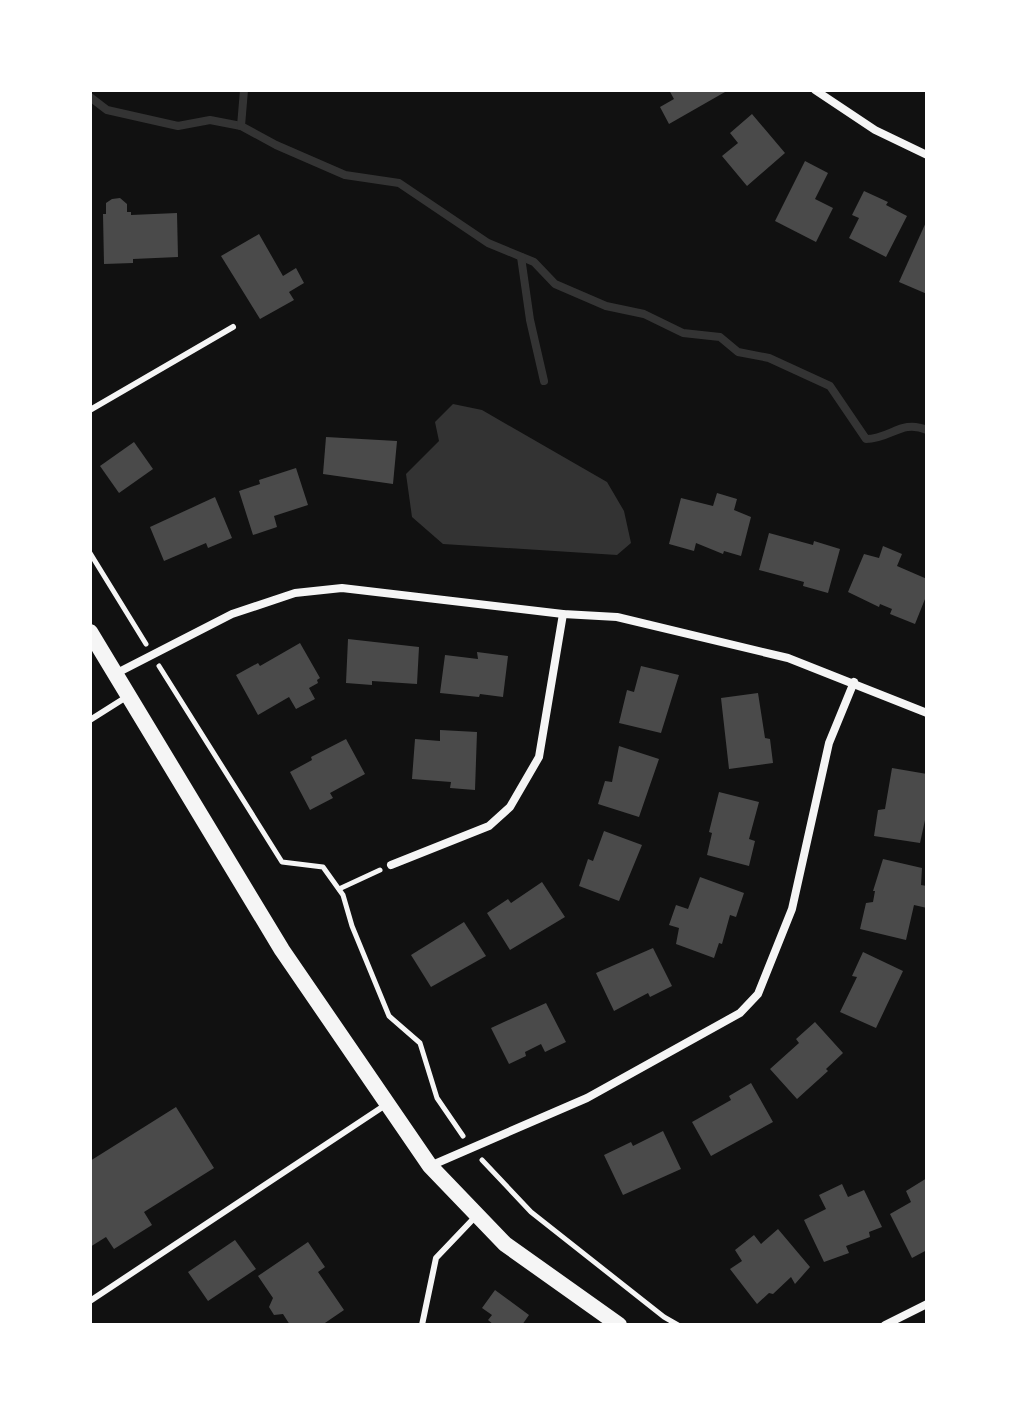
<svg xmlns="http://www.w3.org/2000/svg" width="1017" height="1415" font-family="Signika,sans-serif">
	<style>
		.water { fill: #333 }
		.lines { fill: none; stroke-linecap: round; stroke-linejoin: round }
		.stream { stroke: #333; stroke-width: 8 }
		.building { fill: #4a4a4a }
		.path { stroke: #f5f5f5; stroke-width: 5 }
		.service { stroke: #f5f5f5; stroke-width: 6 }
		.minor { stroke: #f5f5f5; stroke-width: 8 }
		.secondary { stroke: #f5f5f5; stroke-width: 16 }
	</style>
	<rect width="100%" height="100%" fill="#111"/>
	<polygon class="water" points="453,404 482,410 607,482 624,511 631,543 617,555 443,544 412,517 406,474 439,441 435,422"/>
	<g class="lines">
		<g class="stream">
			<path d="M90 97 107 110 178 126 210 120 241 126 276 145 345 175 399 183 488 243 534 262 555 284 606 306 644 314 683 333 720 337 738 352 769 358 830 386 866 439C891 439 901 419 927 430"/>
			<polyline points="241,126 244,90"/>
			<polyline points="521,257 530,320 544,381"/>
		</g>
	</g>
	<g class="building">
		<polygon points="669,90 724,90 725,92 669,124 660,107 674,99"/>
		<polygon points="752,114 785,153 747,186 722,156 738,143 730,133"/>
		<polygon points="805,161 828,173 815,199 833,208 816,242 775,221"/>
		<polygon points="864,191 888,202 886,205 907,216 886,257 849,238 859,218 852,215"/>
		<polygon points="120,198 127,204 127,212 131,212 131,215 177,213 178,257 133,259 133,263 104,264 103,214 106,214 106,203 112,199"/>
		<polygon points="927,220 927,294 899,282"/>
		<polygon points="259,234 283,276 296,268 304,283 289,292 294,300 260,319 221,256"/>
		<polygon points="326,437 397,441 393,484 323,474"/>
		<polygon points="134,442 153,469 119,493 100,466"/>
		<polygon points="296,468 308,505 274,516 277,527 253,535 239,491 260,484 259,480"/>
		<polygon points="717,493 737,499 734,510 751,517 741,556 724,551 723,554 696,543 694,551 669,544 681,498 713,506"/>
		<polygon points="215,497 232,538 208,548 206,543 164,561 150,527"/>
		<polygon points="769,533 813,545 814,541 840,549 828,593 803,586 804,582 759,570"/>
		<polygon points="883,546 902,554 897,566 927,579 927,594 915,624 890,614 892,609 880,604 879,607 848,592 864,554 879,558"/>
		<polygon points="348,639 419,647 417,684 372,681 372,685 346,683"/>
		<polygon points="300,643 320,678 317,680 318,683 309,688 315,699 296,709 289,697 258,715 236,675 258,663 260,666"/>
		<polygon points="477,652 508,656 503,697 480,694 479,697 440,693 445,655 478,659"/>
		<polygon points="641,666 679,675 661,733 619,723 627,690 634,692"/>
		<polygon points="758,693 765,738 770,739 773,763 729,769 721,698"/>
		<polygon points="440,730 477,732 475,790 450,788 451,782 412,779 415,739 440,741"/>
		<polygon points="346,739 365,774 330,793 333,798 310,810 290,772 312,760 311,757"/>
		<polygon points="619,746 659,759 639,817 598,804 605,781 612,782"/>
		<polygon points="892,768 927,774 927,811 920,843 874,836 878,810 885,809"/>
		<polygon points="719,792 759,802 749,839 755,841 749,866 707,855 712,833 709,832"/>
		<polygon points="604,831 642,845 619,901 579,886 588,859 593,861"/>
		<polygon points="883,859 922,868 921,885 927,886 927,908 914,905 906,940 860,929 866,903 873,902 875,891 873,891"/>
		<polygon points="700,877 744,893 736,917 730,915 722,944 719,943 714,958 676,944 679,928 669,925 676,905 688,909"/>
		<polygon points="542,882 565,917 510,950 487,913 508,899 511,903"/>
		<polygon points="464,922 486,956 431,987 411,955"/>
		<polygon points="653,948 672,986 650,997 648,993 614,1011 596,973"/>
		<polygon points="863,952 903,971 876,1028 840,1012 857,977 852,976"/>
		<polygon points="546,1003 566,1042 545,1052 541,1044 525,1052 526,1056 509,1064 491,1028"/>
		<polygon points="815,1022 843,1053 826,1069 828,1071 797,1099 770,1069 799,1043 796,1039"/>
		<polygon points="751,1083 773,1122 711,1156 692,1122 731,1100 729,1096"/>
		<polygon points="176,1107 214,1168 144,1212 152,1225 114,1249 106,1237 90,1247 90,1161"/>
		<polygon points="663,1131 681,1169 623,1195 604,1155 631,1142 633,1146"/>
		<polygon points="927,1178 927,1250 912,1258 890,1214 911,1202 906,1191"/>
		<polygon points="842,1184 848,1197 864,1190 882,1227 869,1232 870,1237 846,1246 849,1253 824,1262 804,1220 826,1209 819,1195"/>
		<polygon points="778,1229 810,1267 795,1284 791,1277 773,1294 769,1293 757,1304 730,1269 742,1261 735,1250 754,1235 761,1244"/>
		<polygon points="235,1240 256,1269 208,1301 188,1272"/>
		<polygon points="308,1242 325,1267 318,1272 344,1310 322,1325 295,1323 290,1325 283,1314 274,1315 269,1307 273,1298 258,1276"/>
		<polygon points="495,1290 529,1315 522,1325 494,1325 488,1320 492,1315 482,1308"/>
	</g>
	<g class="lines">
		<g class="path">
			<polyline points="90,553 146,644"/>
			<polyline points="159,666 282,862 323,867 343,895 352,926 389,1016 420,1043 437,1098 463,1136"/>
			<polyline points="339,889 380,870"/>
			<polyline points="482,1160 531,1212 664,1317 678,1325"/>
		</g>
		<g class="service">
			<polyline points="90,410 233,327"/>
			<polyline points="90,720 128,696"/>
			<polyline points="90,1301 387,1104"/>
			<polyline points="422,1325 436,1258 477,1215"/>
		</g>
		<g class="minor">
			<polyline points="815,90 875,130 927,155"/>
			<polyline points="115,674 232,614 295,593 342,588 563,614 617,617 788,658 927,713"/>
			<polyline points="391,865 489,826 510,807 539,757 563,614"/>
			<polyline points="430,1166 587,1098 740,1013 758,994 792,909 829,743 854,682"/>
			<polyline points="885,1325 927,1304"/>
		</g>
		<polyline class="secondary" points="90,632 282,950 430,1166 505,1244 619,1325"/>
	</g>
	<rect width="1017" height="1415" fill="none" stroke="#ffffff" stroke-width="184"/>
</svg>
